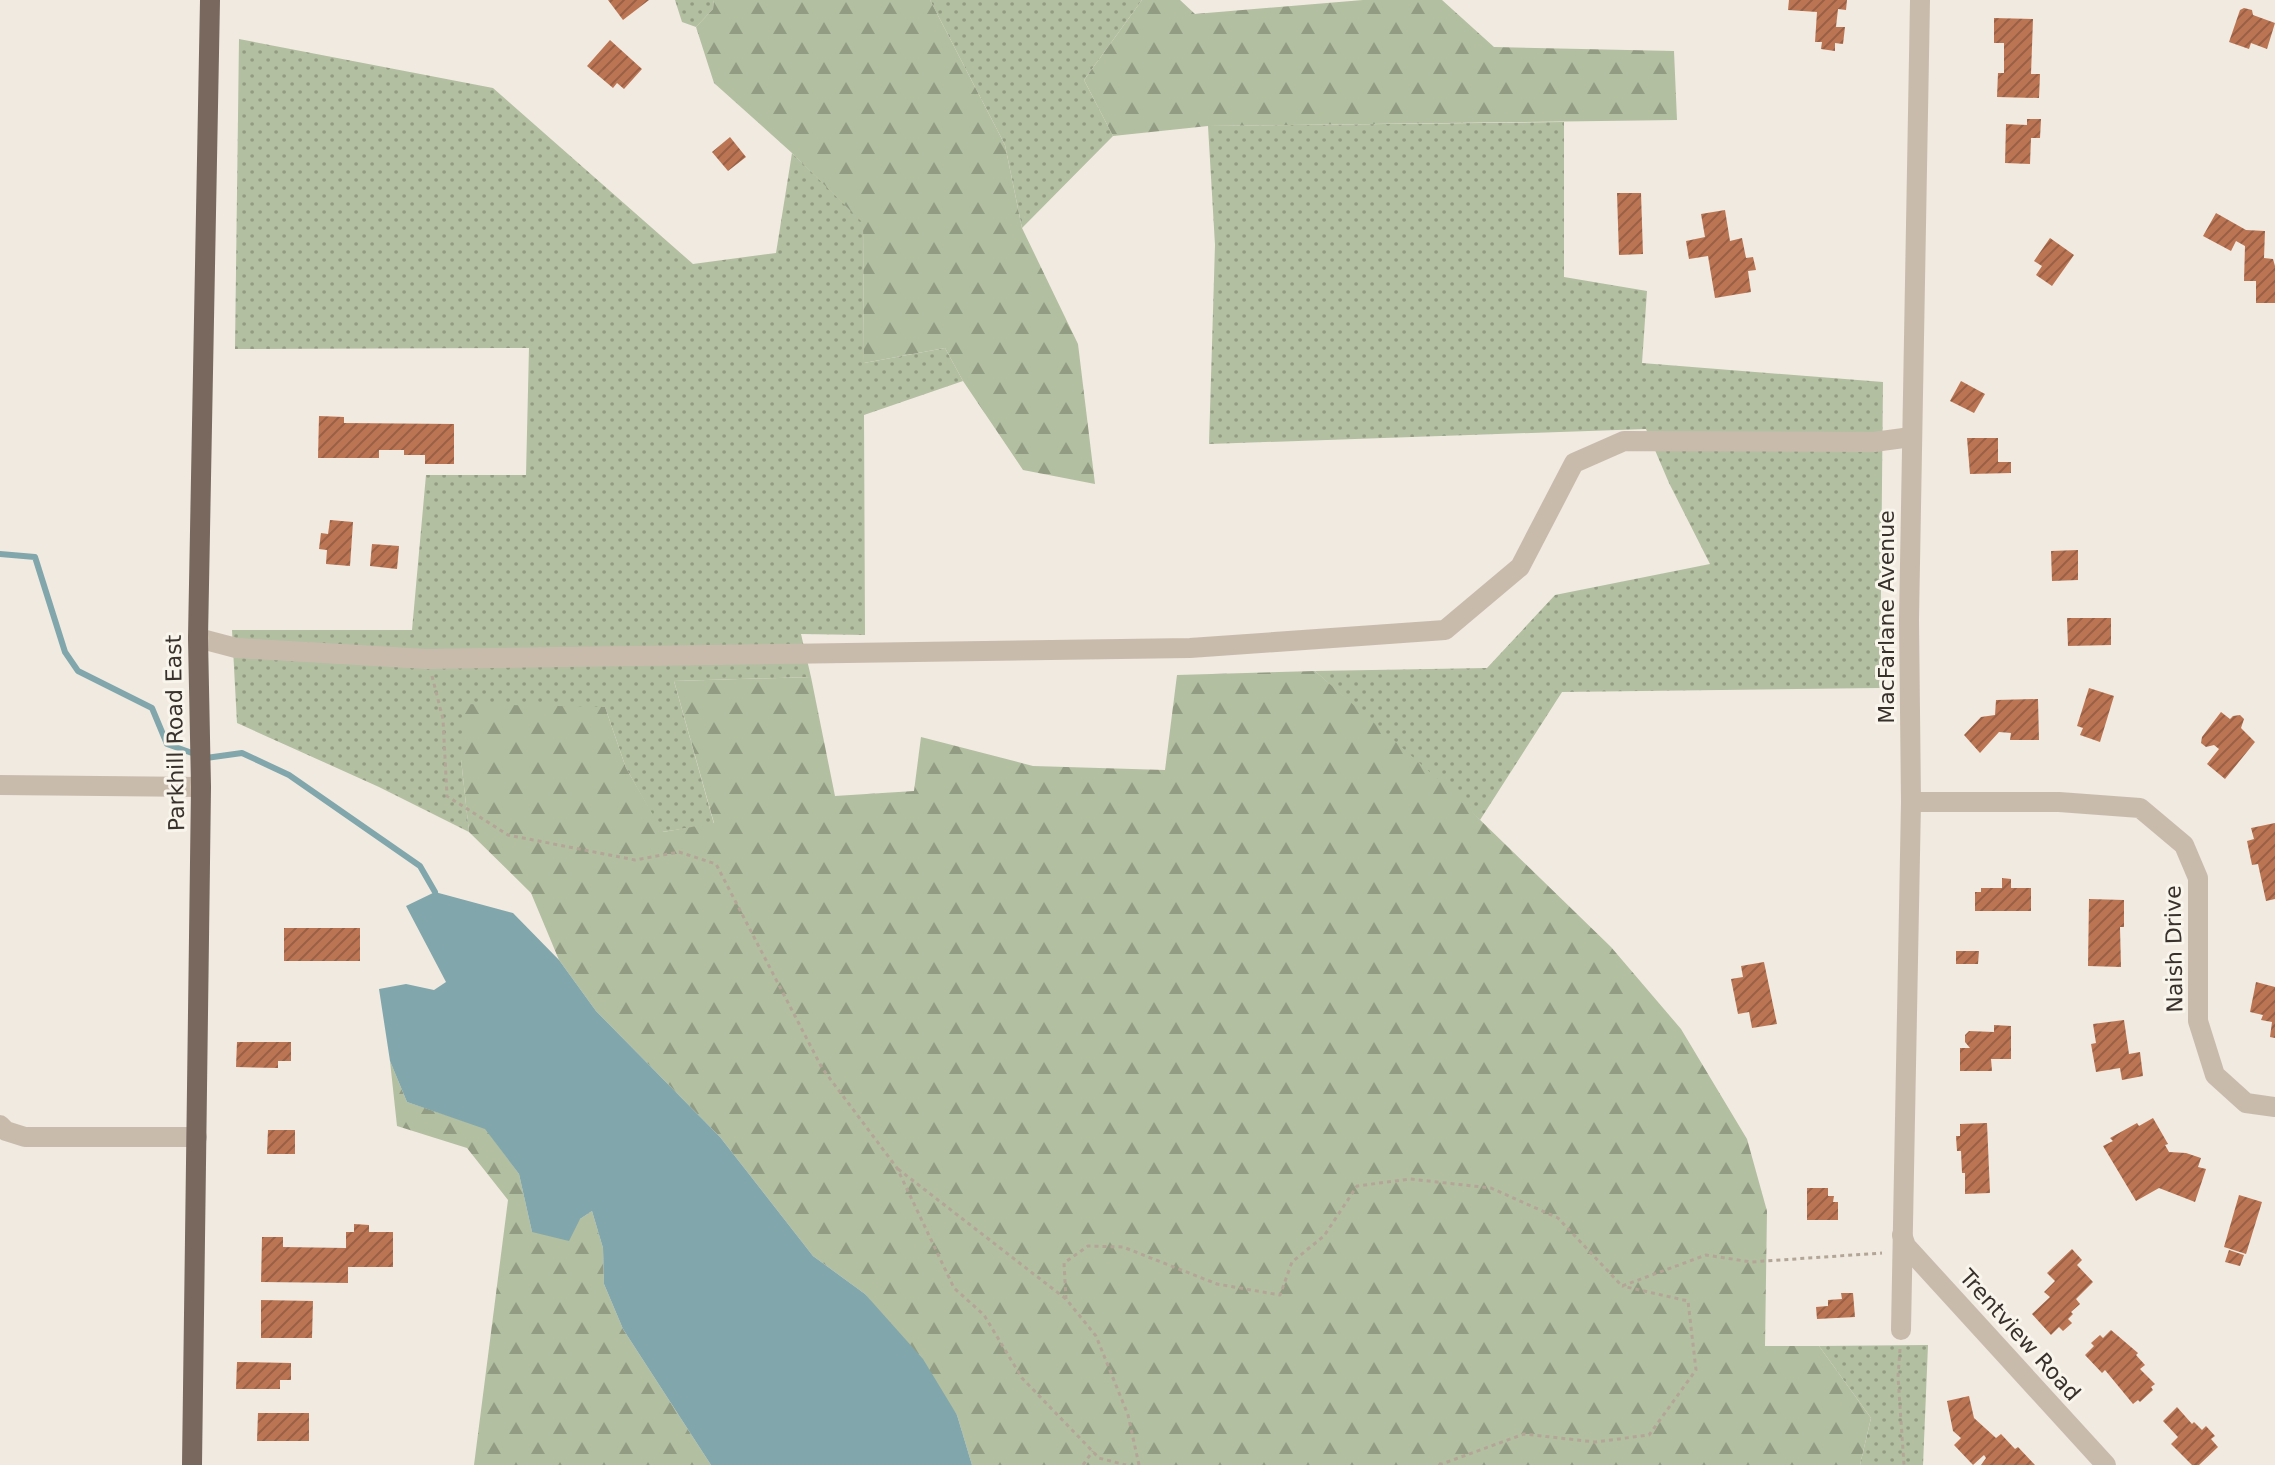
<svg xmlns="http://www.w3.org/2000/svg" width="2275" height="1465" font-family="'DejaVu Sans',sans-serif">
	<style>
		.grass { fill: url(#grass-dots) }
		.forest { fill: url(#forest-firs) }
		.water { fill: #81a7ac }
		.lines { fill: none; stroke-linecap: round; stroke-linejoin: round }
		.stream { stroke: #81a7ac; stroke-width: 6 }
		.building { fill: url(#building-hatch) }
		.path { stroke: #b4a697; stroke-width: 3; stroke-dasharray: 4 4; stroke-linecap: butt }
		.minor { stroke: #c9bbac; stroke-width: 20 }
		.major { stroke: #78685d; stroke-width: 20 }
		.labels { text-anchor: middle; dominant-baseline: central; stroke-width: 6; stroke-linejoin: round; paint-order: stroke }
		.street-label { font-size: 22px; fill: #37302b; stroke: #f9f4ec }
	</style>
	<defs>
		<pattern id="grass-dots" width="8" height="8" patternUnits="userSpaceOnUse" patternTransform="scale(2)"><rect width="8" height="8" fill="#b3bfa1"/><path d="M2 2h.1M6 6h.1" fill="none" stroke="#929c83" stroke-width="1.8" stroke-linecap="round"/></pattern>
		<pattern id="forest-firs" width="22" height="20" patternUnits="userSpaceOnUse" patternTransform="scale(2)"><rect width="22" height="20" fill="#b3bfa1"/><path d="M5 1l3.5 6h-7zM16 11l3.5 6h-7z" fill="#929c83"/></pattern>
		<pattern id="building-hatch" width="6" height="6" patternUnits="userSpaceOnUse" patternTransform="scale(2)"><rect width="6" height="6" fill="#bc7553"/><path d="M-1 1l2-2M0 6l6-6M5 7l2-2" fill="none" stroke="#9a6045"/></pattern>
	</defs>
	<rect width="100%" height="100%" fill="#f1eae0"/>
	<g class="grass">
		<polygon points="675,0 714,0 713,9 696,27 682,22"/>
		<polygon points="930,0 1142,0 1084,80 1113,136 1022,228 1005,145"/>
		<polygon points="239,39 493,88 693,264 776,253 792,153 863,222 864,363 945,348 963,381 864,415 865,635 801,634 811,677 674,681 714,824 662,832 626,768 605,707 461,759 469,832 379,787 237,723 232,630 412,630 426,475 526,475 529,348 235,349"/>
		<polygon points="1564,122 1564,277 1647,291 1642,363 1883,382 1880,688 1562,692 1480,820 1315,671 1487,668 1555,595 1710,564 1669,483 1646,429 1209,444 1215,245 1208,126"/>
		<polygon points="1928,1345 1923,1465 1860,1465 1871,1418 1819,1346"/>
	</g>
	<g class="forest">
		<polygon points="714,0 930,0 1005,145 1022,228 1078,344 1095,484 1023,470 963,381 945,348 864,363 863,223 792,153 714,83 696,27 713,9"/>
		<polygon points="1142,0 1180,0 1195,14 1363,0 1442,0 1494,47 1674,51 1677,120 1208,126 1113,136 1084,80"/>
		<polygon points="1315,671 1439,780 1611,947 1681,1029 1747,1139 1767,1211 1765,1346 1819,1346 1871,1418 1860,1465 972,1465 957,1415 865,1294 813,1256 720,1137 596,1011 559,960 531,893 469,832 461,759 464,704 605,707 626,768 663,832 714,823 674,681 811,677 835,796 914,791 921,737 1033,766 1165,770 1177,675"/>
		<polygon points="390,1061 407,1102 485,1128 519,1174 532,1232 580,1219 592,1211 603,1248 604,1284 623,1329 711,1465 474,1465 508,1200 467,1148 397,1126"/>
	</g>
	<polygon class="water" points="435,892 513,913 559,960 596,1011 720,1137 813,1256 865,1294 923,1359 957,1415 972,1465 711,1465 623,1329 604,1284 603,1248 592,1211 580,1219 569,1241 532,1232 519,1174 485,1129 407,1102 390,1061 379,989 406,984 434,990 446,982 406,906"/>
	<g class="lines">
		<polyline class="stream" points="0,554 35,557 65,652 78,671 152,708 167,744 206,758 242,753 289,775 420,866 435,892"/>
	</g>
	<g class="building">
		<polygon points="608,0 649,0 623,20"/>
		<polygon points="1789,0 1847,0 1846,10 1838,9 1836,27 1845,27 1843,44 1835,43 1835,51 1821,49 1822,42 1815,42 1817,12 1788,10"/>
		<polygon points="2244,8 2252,10 2253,15 2275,23 2267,49 2251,43 2249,49 2229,42 2240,10"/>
		<polygon points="1994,18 2033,19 2031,74 2040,74 2039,98 1997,97 1998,73 2004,73 2004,43 1994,43"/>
		<polygon points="610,40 642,69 624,89 617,83 613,88 587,66"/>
		<polygon points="2027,119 2041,119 2040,138 2031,138 2030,164 2005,163 2006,124 2027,125"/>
		<polygon points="730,137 746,157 728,171 712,152"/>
		<polygon points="1617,193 1641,193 1643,254 1619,255"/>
		<polygon points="1725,210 1730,241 1742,238 1746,258 1753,257 1756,270 1748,271 1751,292 1715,298 1708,256 1689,259 1686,241 1705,237 1701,214"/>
		<polygon points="2216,213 2246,230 2265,231 2264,258 2273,259 2275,266 2275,303 2256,303 2256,281 2244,281 2245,246 2236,241 2231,251 2203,236"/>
		<polygon points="2050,238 2074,255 2052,286 2036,275 2042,266 2034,261"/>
		<polygon points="1961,381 1985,394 1974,413 1950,401"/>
		<polygon points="319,416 344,417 344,423 454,424 454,464 425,464 425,455 404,455 404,450 379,450 379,458 318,458"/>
		<polygon points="1967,438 1998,438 1998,462 2011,462 2011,473 1970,474"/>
		<polygon points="330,520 353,522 350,566 326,564 327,550 319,549 321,533 328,534"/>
		<polygon points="372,544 399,546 397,569 370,566"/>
		<polygon points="2078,550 2078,580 2052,581 2051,551"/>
		<polygon points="2067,618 2111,618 2111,645 2068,646"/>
		<polygon points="2089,688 2114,696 2100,742 2080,735 2083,728 2077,726"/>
		<polygon points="2038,699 2039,740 2010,740 2011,733 1999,732 1980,753 1964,735 1981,717 1995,715 1996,700"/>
		<polygon points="2221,712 2230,719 2233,716 2240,715 2244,719 2241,728 2255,742 2225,779 2207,764 2219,749 2214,745 2206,747 2201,743 2202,737"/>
		<polygon points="2275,823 2275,899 2266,901 2258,864 2252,865 2247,841 2254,839 2251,828"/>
		<polygon points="2002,878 2011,879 2011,888 2031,888 2031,911 1975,911 1975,892 1981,892 1981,888 2002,888"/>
		<polygon points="2089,899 2124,900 2124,927 2120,927 2121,967 2088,966"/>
		<rect x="284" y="928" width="76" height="33"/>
		<polygon points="1956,951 1979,951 1978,964 1956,964"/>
		<polygon points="1764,962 1777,1024 1752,1028 1749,1012 1738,1014 1731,979 1743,977 1741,966"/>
		<polygon points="2256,982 2275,987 2275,1038 2270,1037 2272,1022 2261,1020 2263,1015 2250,1012"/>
		<polygon points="2124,1020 2129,1054 2140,1052 2143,1076 2122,1080 2120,1068 2096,1072 2091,1044 2096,1043 2093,1024"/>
		<polygon points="1994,1025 2011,1026 2011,1059 1991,1059 1992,1071 1960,1071 1960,1048 1970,1048 1965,1042 1965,1035 1969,1031 1994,1032"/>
		<polygon points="237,1042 291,1042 291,1061 278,1061 278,1068 236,1067"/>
		<polygon points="2153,1118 2168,1144 2165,1145 2169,1152 2186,1153 2201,1158 2198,1167 2206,1169 2195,1202 2159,1188 2136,1201 2103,1146 2113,1141 2110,1138 2137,1123 2139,1126"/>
		<polygon points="1987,1123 1990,1193 1965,1194 1965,1173 1962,1173 1961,1151 1957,1151 1956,1136 1960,1136 1960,1124"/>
		<polygon points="268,1130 295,1130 295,1154 267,1154"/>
		<polygon points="1807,1188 1828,1188 1828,1196 1834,1196 1833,1202 1838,1202 1838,1220 1807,1220"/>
		<polygon points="2239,1195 2262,1202 2246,1254 2224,1247"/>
		<polygon points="354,1224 369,1225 369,1232 393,1232 393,1267 348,1267 348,1283 261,1282 262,1237 283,1237 283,1247 346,1248 346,1232 354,1232"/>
		<polygon points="2072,1249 2082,1260 2077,1265 2093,1282 2076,1299 2080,1304 2071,1312 2073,1314 2068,1319 2072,1323 2063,1331 2059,1327 2051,1335 2032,1314 2050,1297 2044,1292 2055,1281 2047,1273"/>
		<polygon points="2229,1250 2244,1255 2240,1266 2225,1262"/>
		<polygon points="1841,1293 1853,1293 1855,1317 1817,1319 1816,1307 1828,1306 1828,1300 1842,1299"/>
		<polygon points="261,1300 313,1301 312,1338 261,1338"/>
		<polygon points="2111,1330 2138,1353 2136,1355 2145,1365 2140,1369 2155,1384 2151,1387 2153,1390 2140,1402 2138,1400 2133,1404 2105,1370 2102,1373 2085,1355 2094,1346 2091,1343 2100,1335 2103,1338"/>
		<polygon points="237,1362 291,1363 291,1380 280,1380 280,1389 236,1389"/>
		<polygon points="1969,1396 1974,1418 1996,1438 2001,1434 2015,1449 2018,1447 2035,1465 1981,1465 1986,1458 1984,1455 1973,1465 1954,1445 1961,1438 1953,1431 1947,1401"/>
		<polygon points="2177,1407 2192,1424 2194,1422 2202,1430 2206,1426 2215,1436 2211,1439 2218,1447 2199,1465 2192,1465 2171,1444 2178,1437 2163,1421"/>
		<polygon points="258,1413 309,1413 309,1441 257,1441"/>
	</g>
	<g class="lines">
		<g class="path">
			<polyline points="432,676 443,719 447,796 508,835 635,860 679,852 716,864 822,1068 897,1168 954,1288 984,1315 1022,1378 1099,1458 1126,1465"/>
			<polyline points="898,1169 1066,1299"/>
			<polyline points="1900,1349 1898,1377 1904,1465"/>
			<polyline points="1083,1465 1093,1451"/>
			<polyline points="1139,1465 1128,1415 1096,1336 1066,1299 1064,1263 1088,1246 1123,1247 1217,1284 1280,1295 1292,1262 1324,1236 1357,1186 1410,1179 1491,1188 1558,1218 1622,1286 1706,1255 1751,1262 1882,1253"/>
			<polyline points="1439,1465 1524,1434 1595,1442 1649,1435 1696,1370 1688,1301 1622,1286"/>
		</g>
		<g class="minor">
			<polyline points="198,638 236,648 427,659 1190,648 1445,630 1520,567 1574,463 1624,441 1874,442 1911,437"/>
			<polyline points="0,785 201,787"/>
			<polyline points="1911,802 2059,802 2140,808 2184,845 2198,878 2198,1021 2215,1075 2246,1103 2275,1107"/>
			<polyline points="0,1125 6,1131 25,1137 197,1137"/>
			<polyline points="1902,1235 1906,1246 2106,1465"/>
			<polyline points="1901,1330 1911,802 1909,620 1920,0"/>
		</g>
		<polyline class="major" points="192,1465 201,787 198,638 210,0"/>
	</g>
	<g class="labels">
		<g class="street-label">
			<text transform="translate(1886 617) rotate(-90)">MacFarlane Avenue</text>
			<text transform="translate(175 733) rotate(-91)">Parkhill Road East</text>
			<text transform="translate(2174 949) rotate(-91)">Naish Drive</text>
			<text transform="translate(2020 1335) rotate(48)">Trentview Road</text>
		</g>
	</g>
</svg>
